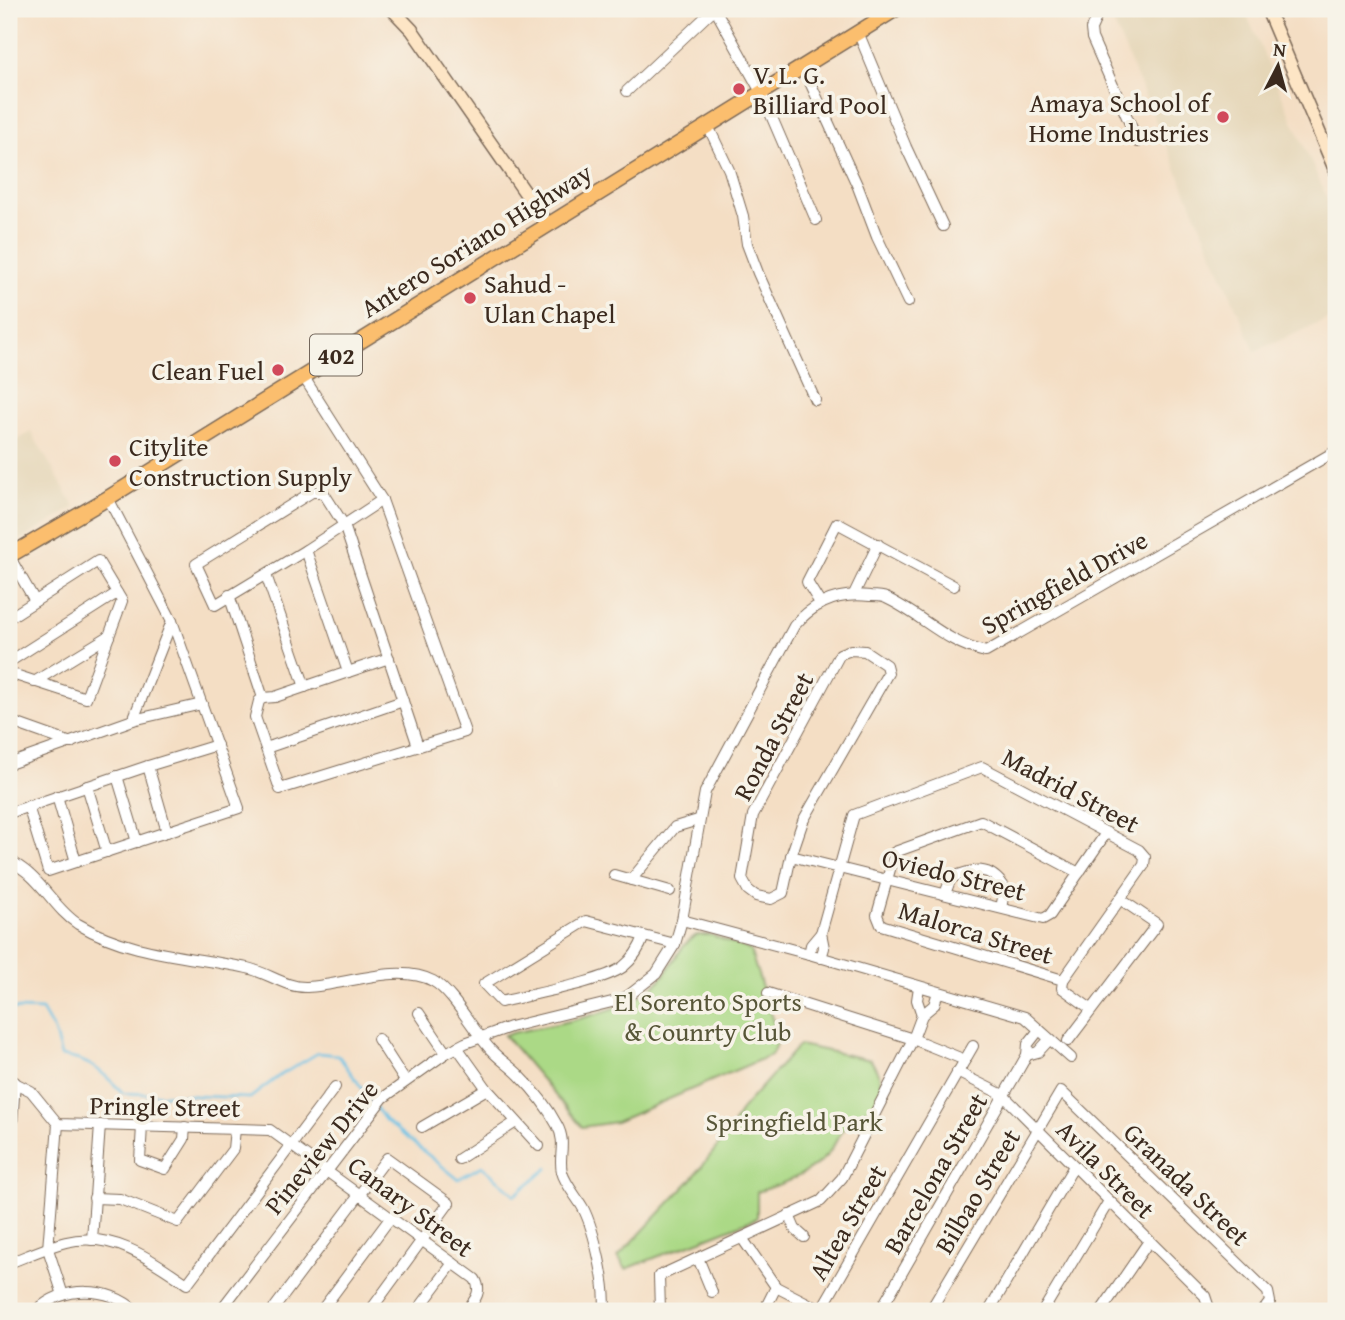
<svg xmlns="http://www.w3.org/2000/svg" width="1345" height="1320" font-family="'Gentium Book Plus',serif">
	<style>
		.built { fill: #e5d6b7 }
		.green { fill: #abd986; stroke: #738252; stroke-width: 2 }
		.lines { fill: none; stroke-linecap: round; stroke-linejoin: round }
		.stream { stroke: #67bfe4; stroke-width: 2.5 }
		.street-casing { stroke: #7c6958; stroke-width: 12 }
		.secondary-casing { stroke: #7c6958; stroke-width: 15 }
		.primary-casing { stroke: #7c6958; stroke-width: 17 }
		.street { stroke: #fff; stroke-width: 10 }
		.secondary { stroke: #fde5c5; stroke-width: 12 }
		.primary { stroke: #fbbe6e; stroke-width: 14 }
		.poi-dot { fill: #d1495b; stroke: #f7f3e8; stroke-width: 2.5 }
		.labels { text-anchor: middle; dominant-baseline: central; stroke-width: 7; stroke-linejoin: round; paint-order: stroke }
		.shield { fill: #f7f3e8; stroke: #73665b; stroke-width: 2 }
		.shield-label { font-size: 24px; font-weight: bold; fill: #3b2a1e }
		.poi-label { font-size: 26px; fill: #3b2a1e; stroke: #f7f3e8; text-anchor: start }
		.street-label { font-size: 26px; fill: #3b2a1e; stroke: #f7f3e8 }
		.park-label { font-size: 26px; fill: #575638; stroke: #f7f3e8 }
	</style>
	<rect width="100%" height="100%" fill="#f7f3e8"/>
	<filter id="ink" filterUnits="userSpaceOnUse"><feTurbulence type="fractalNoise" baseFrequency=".0143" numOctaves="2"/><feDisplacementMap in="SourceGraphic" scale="14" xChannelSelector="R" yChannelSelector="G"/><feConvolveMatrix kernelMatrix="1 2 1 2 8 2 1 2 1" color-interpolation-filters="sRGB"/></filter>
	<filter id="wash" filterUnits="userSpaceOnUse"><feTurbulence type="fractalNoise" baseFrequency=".00686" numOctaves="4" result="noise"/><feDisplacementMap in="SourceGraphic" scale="28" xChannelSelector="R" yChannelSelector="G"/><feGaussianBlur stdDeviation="1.57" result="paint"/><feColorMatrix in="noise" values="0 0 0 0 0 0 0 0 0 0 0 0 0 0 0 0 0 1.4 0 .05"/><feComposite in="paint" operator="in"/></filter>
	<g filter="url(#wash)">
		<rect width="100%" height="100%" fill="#f4dec4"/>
		<g class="built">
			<polygon points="1124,9 1244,9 1336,219 1336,316 1255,351 1110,15"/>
			<polygon points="31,432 75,507 9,547 9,445"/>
		</g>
		<g class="green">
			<path d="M697 935H711L750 950 779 1040 771 1055 616 1122 582 1127 504 1035C550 1024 622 1016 656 984 672 970 677 946 697 935Z"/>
			<path d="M799 1045 871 1060 879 1075 884 1096C873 1106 860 1113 849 1122 840 1130 836 1144 828 1154 809 1175 782 1184 757 1192V1218L626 1269 618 1257 691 1180 731 1129 741 1110Z"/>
		</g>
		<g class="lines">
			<path class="stream" d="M9 1011 15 1009 42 1010 54 1031 61 1056C93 1061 101 1071 123 1093L250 1098 279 1076 318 1053 338 1055 385 1120 458 1179 482 1166 515 1195 548 1168"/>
		</g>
	</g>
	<g filter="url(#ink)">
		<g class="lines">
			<defs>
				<g id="street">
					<polyline points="715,9 761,92 816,220"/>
					<polyline points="872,9 878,20"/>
					<polyline points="1100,9 1091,29 1092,38 1138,142"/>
					<polyline points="858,32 906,147 943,226"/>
					<polyline points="803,67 858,187 877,237 908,302"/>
					<polyline points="627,91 714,9"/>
					<polyline points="708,126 729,170 743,216 747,244 758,273 815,400"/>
					<polyline points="382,500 306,550 215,605 196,564 312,492 323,492 344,525 418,746"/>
					<polyline points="306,550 348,672"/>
					<polyline points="9,556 35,601"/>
					<polyline points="266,575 305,687"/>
					<polyline points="854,594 878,544"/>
					<polyline points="229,595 263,698 259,701 255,717 280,789 465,732 382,500 303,376"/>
					<polyline points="820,603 807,582 837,523 954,586"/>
					<polyline points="9,618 98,561 122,601 86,698 9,673"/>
					<polygon points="851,650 865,651 886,665 888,673 803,821 791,856 783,893 771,899 756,896 748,890 742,879 753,815 840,654"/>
					<polyline points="9,662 117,593"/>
					<polyline points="34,682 109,636"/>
					<polyline points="263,698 275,697 389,658"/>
					<polyline points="133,720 172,621"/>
					<polyline points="9,721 71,743"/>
					<polyline points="266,748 403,701"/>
					<polyline points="9,764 133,720 202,704"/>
					<polyline points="148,766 167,832"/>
					<polyline points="117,776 137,842"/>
					<polyline points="87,786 107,852"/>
					<polyline points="57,796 76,862"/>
					<polyline points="28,806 48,871 239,808 172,621 108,498"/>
					<polyline points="9,813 148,766 217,745"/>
					<polyline points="791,856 1043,919 1050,915 1106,833"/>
					<path d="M9 859C16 865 24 869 30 875 47 890 59 912 78 924 130 955 190 956 247 968 267 972 286 988 307 987 343 986 398 962 433 981 453 992 474 1032 491 1050 499 1059 510 1066 519 1075 533 1089 548 1108 557 1125 567 1143 558 1156 562 1172 565 1184 577 1197 583 1208 594 1229 608 1289 604 1311"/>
					<polyline points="1079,873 981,821 895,852 877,915 881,925 1063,980 1062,988 1091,1009"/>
					<polyline points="614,875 670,891"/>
					<polyline points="631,880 675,827 698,820"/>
					<path d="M945 894 951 878C974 868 990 865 1005 888L1001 908"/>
					<polyline points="682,920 809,954 1025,1017 1071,1058"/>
					<path d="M644 936C640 948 633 959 623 967 600 983 530 994 501 1002L484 984 586 921 675 944"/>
					<polyline points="809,954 811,945 821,933"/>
					<polyline points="821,958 824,948 821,933 854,815 982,767 1139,850 1145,857 1144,865 1063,980"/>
					<polyline points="919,987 917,1000 922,1015"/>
					<polyline points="768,993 913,1039 965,1060"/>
					<polyline points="419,1013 446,1053"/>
					<polyline points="1039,1030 1028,1044 1027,1055 1038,1052 1049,1040"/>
					<polyline points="378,1039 405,1081"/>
					<polyline points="1068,1041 1157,924 1120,899"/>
					<polyline points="457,1047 487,1089 539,1146"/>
					<polyline points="957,1072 1003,1095 1205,1296 1210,1311"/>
					<path d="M9 1080 31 1091 58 1124 270 1130 475 1279C483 1292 474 1301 466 1311"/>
					<polyline points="58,1124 48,1249 63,1295"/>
					<polyline points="142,1126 140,1160 165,1169 184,1139 185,1127"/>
					<polyline points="422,1127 487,1089"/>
					<polyline points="459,1159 516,1122"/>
					<polyline points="9,1167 15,1082"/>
					<polyline points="94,1198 120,1199 178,1222 233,1149 235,1129"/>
					<polyline points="789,1215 795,1229 804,1237"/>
					<polyline points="742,1238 776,1287 823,1311"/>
					<polyline points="92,1240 100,1125"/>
					<polyline points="698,1258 712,1292"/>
					<path d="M9 1263C27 1256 47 1247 66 1242 112 1231 151 1259 187 1284L335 1087"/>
					<polyline points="821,1310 973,1046"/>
					<path d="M36 1311C64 1285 108 1286 136 1311"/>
					<path d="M220 1311 383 1098 446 1053 465 1043 510 1027 616 1001 628 996 656 974 675 944 682 920 705 792 794 626C814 602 839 592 870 596 876 596 882 596 886 598 921 614 947 644 986 652L1336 451"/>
					<polyline points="272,1311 387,1158 449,1203 370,1311"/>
					<polyline points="321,1311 391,1217"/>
					<polyline points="417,1311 453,1263"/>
					<polyline points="660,1311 659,1276 821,1201 842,1178 913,1039 922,1015 934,1005 938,992"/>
					<polyline points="764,1311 776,1287"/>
					<polyline points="880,1311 1027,1055"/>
					<polyline points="930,1311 1061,1091 1268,1292 1270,1302 1263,1311"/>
					<polyline points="989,1311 1074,1166"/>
					<polyline points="1043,1311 1109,1201"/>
					<polyline points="1101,1311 1149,1241"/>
				</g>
				<g id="secondary">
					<polyline points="392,9 412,30 547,224"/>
					<polyline points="1267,9 1336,172"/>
				</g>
				<polyline id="primary" points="9,556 108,498 896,9"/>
			</defs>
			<use href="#street" class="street-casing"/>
			<use href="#secondary" class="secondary-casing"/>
			<use href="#primary" class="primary-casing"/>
			<use href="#street" class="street"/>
			<use href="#secondary" class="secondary"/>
			<use href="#primary" class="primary"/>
		</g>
	</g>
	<g class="poi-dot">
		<circle cx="739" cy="89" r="7"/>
		<circle cx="1223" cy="117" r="7"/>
		<circle cx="470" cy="298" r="7"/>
		<circle cx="278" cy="370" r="7"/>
		<circle cx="115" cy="461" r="7"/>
	</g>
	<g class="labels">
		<rect class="shield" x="310" y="334.5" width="52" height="41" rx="5"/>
		<g class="shield-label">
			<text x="336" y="355">402</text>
		</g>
		<g class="poi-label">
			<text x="753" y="74">V. L. G.<tspan x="753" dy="30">Billiard Pool</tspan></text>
			<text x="1209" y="102" text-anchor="end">Amaya School of<tspan x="1209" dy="30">Home Industries</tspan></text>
			<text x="484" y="283">Sahud -<tspan x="484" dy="30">Ulan Chapel</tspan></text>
			<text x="264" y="370" text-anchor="end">Clean Fuel</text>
			<text x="129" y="446">Citylite<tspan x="129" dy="30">Construction Supply</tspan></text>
		</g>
		<g class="street-label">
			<text transform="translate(476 240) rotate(-32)">Antero Soriano Highway</text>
			<text transform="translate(1064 582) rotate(-29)">Springfield Drive</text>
			<text transform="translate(773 736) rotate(-62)">Ronda Street</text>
			<text transform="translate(1071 790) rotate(28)">Madrid Street</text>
			<text transform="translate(954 874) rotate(14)">Oviedo Street</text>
			<text transform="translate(976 932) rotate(17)">Malorca Street</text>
			<text transform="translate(165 1106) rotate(1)">Pringle Street</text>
			<text transform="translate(321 1147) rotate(-51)">Pineview Drive</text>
			<text transform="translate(1106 1169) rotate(45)">Avila Street</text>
			<text transform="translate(935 1173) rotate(-60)">Barcelona Street</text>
			<text transform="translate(1187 1184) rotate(44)">Granada Street</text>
			<text transform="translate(977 1191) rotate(-59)">Bilbao Street</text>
			<text transform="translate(411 1206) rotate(37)">Canary Street</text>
			<text transform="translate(847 1222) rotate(-60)">Altea Street</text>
		</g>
		<g class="park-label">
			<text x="708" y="1001">El Sorento Sports<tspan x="708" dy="30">&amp; Counrty Club</tspan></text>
			<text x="794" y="1121">Springfield Park</text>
		</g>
	</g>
	<rect width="1345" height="1320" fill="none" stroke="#f7f3e8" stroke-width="35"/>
	<g transform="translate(1278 66) rotate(6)" stroke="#f7f3e8" stroke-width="5" paint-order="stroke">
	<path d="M0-5L12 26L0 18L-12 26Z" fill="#3b2a1e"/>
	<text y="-10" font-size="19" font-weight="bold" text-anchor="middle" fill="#3b2a1e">N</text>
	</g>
</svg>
